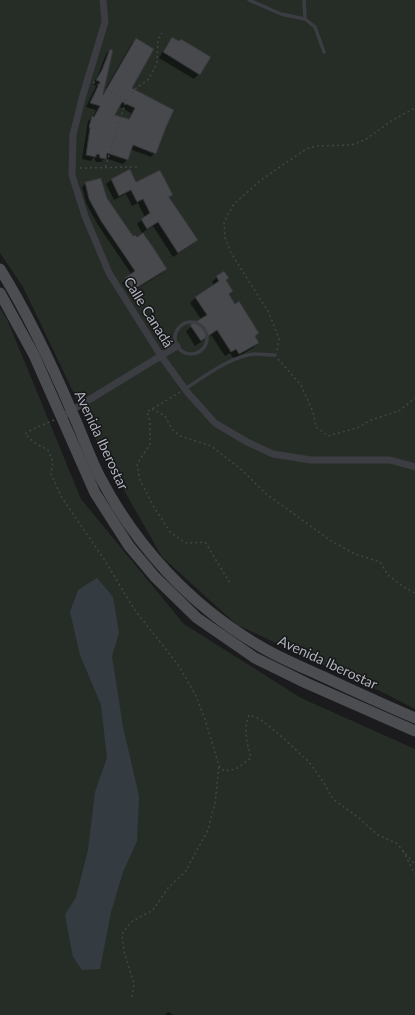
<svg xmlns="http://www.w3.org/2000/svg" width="415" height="1015" font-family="Lato,sans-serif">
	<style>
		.green { fill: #252d26 }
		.water { fill: #343c42 }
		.shadow { fill: #0007; fill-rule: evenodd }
		.building { fill: #48494d; stroke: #353539; fill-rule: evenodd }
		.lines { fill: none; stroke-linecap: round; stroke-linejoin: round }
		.path { stroke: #434449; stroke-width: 1.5; stroke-dasharray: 2 3; stroke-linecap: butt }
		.lane { stroke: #3c3d42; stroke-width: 3.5 }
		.street { stroke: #3c3d42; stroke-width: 7 }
		.secondary { stroke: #4b4d51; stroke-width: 11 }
		.labels { text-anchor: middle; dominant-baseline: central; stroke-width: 3; stroke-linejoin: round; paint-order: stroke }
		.street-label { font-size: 14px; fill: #afb3bb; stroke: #161618 }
	</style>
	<rect width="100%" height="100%" fill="#1b1b1d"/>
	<g class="green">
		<polygon points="0,0 415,0 415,709 384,693 237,625 162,557 101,450 23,287 0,253"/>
		<polygon points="0,308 7,319 81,499 184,624 301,698 415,749 415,1015 0,1015"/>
	</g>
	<polygon class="water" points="97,578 113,597 119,633 112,656 123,727 139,796 137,841 123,872 111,912 100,969 82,970 73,957 65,915 76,897 88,850 95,792 107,758 101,705 80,655 70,612 78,590"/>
	<g class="shadow">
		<path d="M136 39 130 89 155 153 151 157 130 149 127 159 123 164 105 158 101 162H96L94 157 91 161 82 159 88 121 93 117 96 110 86 107 96 86 93 84 98 75 106 54 110 50 103 93 132 43ZM118 106 131 113 128 120 114 115Z"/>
		<polygon points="172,39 199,74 194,79 159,58 167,44"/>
		<polygon points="111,180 135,183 172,195 169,198 196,240 191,245 173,257 153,226 142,233 137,224 145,217 138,203 132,206 126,194 114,200 106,184"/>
		<polygon points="86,183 106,199 133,237 166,269 162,273 129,294 122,283 132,275 98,225 86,203 82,187"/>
		<polygon points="217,277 225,280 228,294 258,343 253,348 234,359 230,353 225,356 211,335 195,346 186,331 201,319 190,303 196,297 214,285 212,282"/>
		<polygon points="168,1012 173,1015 165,1015"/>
	</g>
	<g class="building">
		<polygon points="172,37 179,41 181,39 211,57 200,75 163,52"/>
		<path d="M136 38 154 49 132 88 174 110 167 125 156 154 133 145 128 160 107 153 106 159 100 158 99 154 96 155V157L86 155 90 128 89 127 92 116 94 117 100 106 90 103 100 82 96 80 102 70 110 49 113 50 103 95ZM122 102 135 108 129 119 115 115Z"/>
		<polygon points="130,169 136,182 160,170 173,195 169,197 198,240 178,253 158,222 147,229 141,219 150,213 143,199 137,202 131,190 119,196 111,179"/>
		<polygon points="101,178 107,198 133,236 135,235 137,237 143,233 153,247 167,269 133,290 125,278 135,271 101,221 89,199 85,182"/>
		<polygon points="224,271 229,278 226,280 233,291 229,294 235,304 239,301 259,333 255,336 259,343 239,354 236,349 231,352 217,330 201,341 190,325 207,315 195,297 219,281 216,276"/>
	</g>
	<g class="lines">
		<g class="path">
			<polyline points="93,82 126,101 105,168"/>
			<polyline points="126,101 135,89 149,79 157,63 158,39 162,33"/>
			<polyline points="80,168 137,167"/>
			<polyline points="277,350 279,339 269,313 231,253 225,238 224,222 234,204 261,180 306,149 316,146 351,145 365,140 391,121 415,108"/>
			<polyline points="278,359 301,385 313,412 316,427 328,436 357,428 371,420 399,411 415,398"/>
			<polyline points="180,392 147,412 150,421 150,444 137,464 140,480 155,509 171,533 186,543 205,542 230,583"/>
			<polyline points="152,409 165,416 172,429 180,436 211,446 242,470 265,493 331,541 355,554 380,562 388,575 402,586 415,593"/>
			<path d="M54 420 33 429 25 434 35 443 48 450 53 462 51 474 62 498 104 559 134 609 179 666 196 696 206 722 219 766 224 771 236 769 251 758C247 742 243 731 249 715L260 719 282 737 309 762 324 783 333 799 359 818 378 835 396 843 415 864"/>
			<polyline points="403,851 415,874"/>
			<polyline points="132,997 134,984 124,951 122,934 131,922 153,910 168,888 186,871 192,859 208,830 215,803 219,766"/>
		</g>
		<g class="lane">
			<polyline points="249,0 281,14 305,19 315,27 324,52"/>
			<polyline points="304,0 305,19"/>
			<circle cx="191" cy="338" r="16"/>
			<path d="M185 389C204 377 231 356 254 354 261 354 268 355 275 355"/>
		</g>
		<g class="street">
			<polyline points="103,0 105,22 83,95 73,135 72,175 85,216 109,273 161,356 188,393 215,423 247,442 273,454 311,460 390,460 415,467"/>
			<polyline points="61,417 177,346"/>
		</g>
		<g class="secondary">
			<path d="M0 269C28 314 51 363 72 412 82 433 89 456 100 477 136 546 190 605 258 645 279 658 302 667 324 677 354 691 385 705 415 718"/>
			<polyline points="0,293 34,355 95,493 129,546 155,577 197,618 255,658 306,683 415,731"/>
		</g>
	</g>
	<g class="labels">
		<g class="street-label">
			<text transform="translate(149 312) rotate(58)">Calle Canadá</text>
			<text transform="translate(102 440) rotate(65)">Avenida Iberostar</text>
			<text transform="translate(328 662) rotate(25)">Avenida Iberostar</text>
		</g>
	</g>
</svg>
